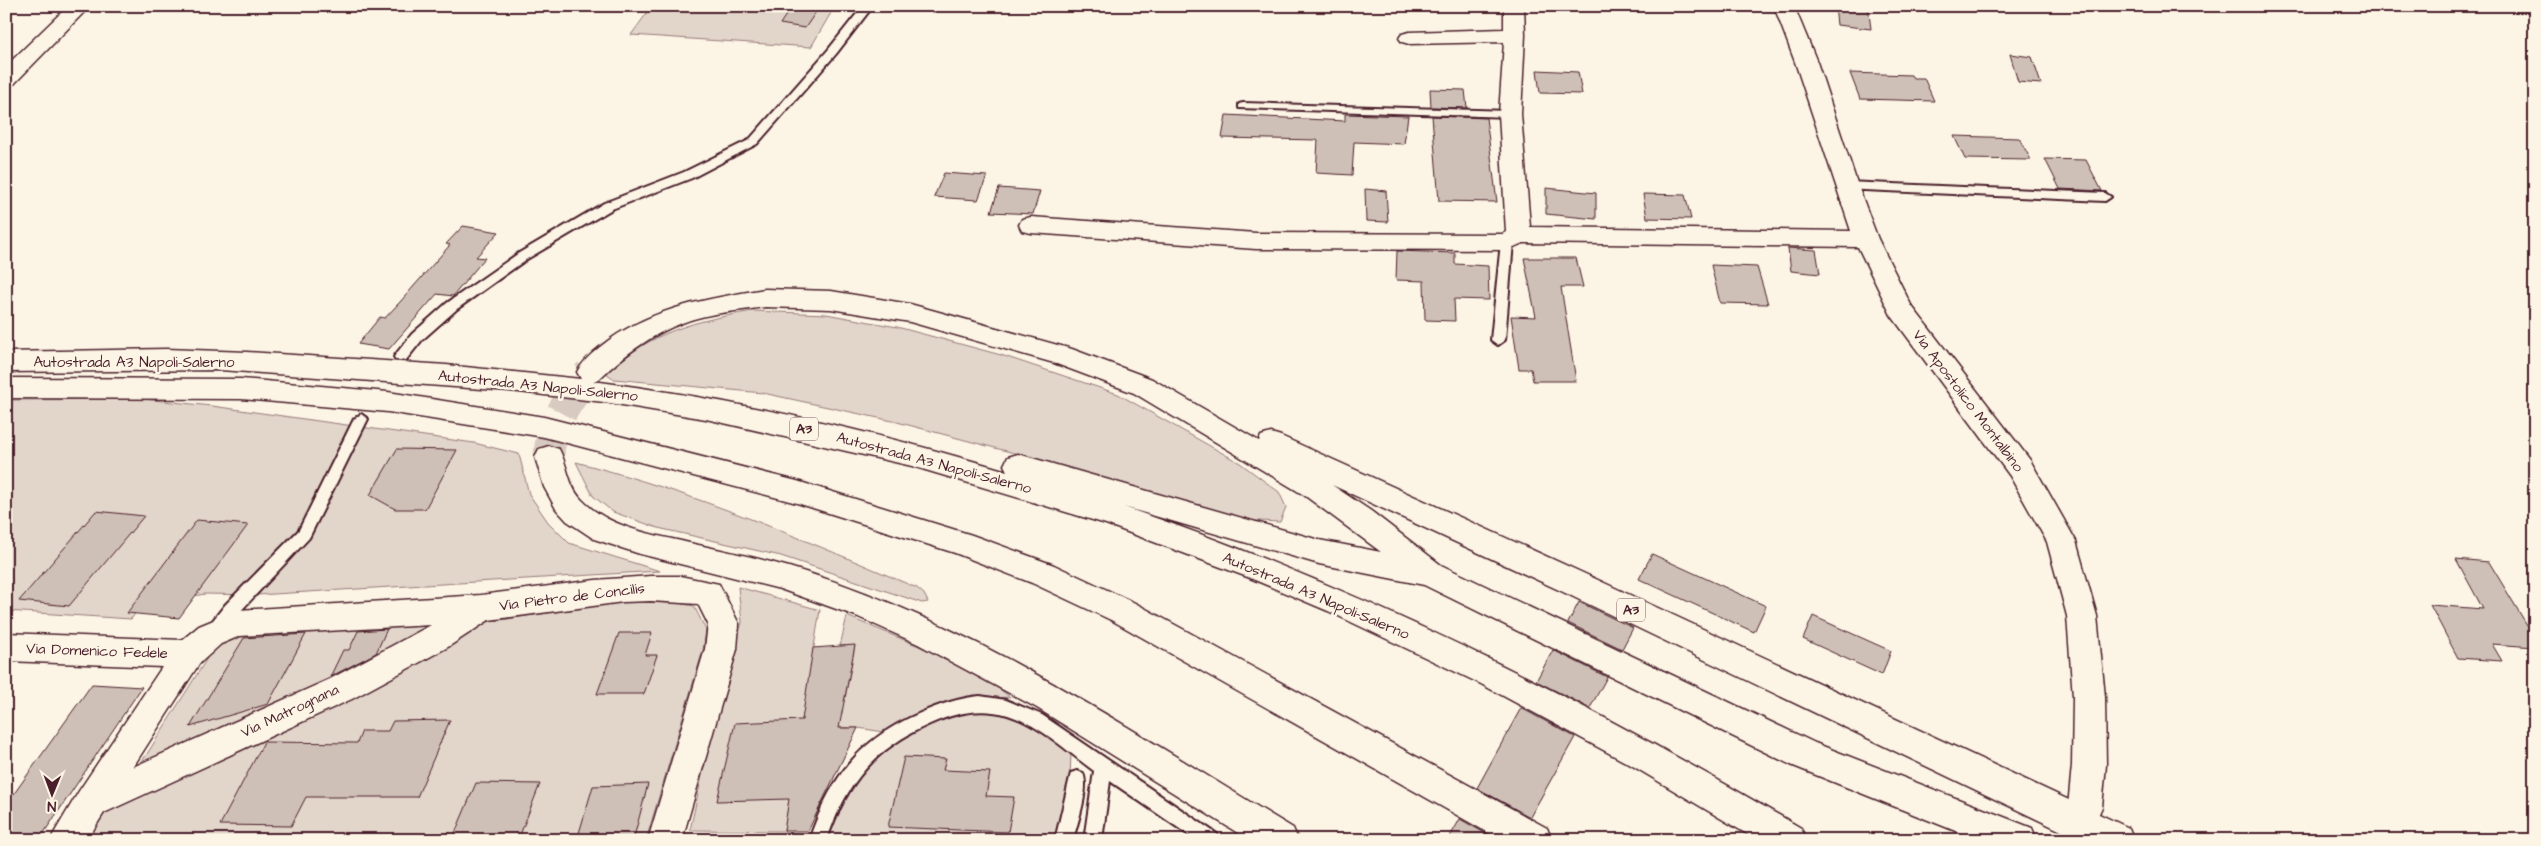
<svg xmlns="http://www.w3.org/2000/svg" width="2541" height="846" font-family="'Architects Daughter',sans-serif">
	<style>
		.green { fill: #e2d5ca; stroke: #967a7a }
		.building { fill: #cfc0b7; stroke: #4a1f2b }
		.lines { fill: none; stroke-linecap: round; stroke-linejoin: round }
		.highway-tunnel { stroke: #d8cac0; stroke-width: 31; stroke-dasharray: 31 15; stroke-linecap: butt }
		.lane-casing { stroke: #4a1f2b; stroke-width: 4 }
		.street-casing { stroke: #4a1f2b; stroke-width: 3 }
		.highway-casing { stroke: #4a1f2b; stroke-width: 3 }
		.lane { fill: #fcf5e5; fill-rule: evenodd }
		.street { fill: #fcf5e5; fill-rule: evenodd }
		.highway { fill: #fcf5e5; fill-rule: evenodd }
		.labels { text-anchor: middle; dominant-baseline: central; stroke-width: 5; stroke-linejoin: round; paint-order: stroke }
		.shield { fill: #fcf5e5; stroke: #7f5f63; stroke-width: 1 }
		.shield-label { font-size: 14px; font-weight: bold; fill: #4a1f2b }
		.street-label { font-size: 15px; fill: #4a1f2b; stroke: #fcf5e5 }
	</style>
	<rect width="100%" height="100%" fill="#fcf5e5"/>
	<filter id="ink" filterUnits="userSpaceOnUse"><feTurbulence type="fractalNoise" baseFrequency=".02" numOctaves="2"/><feDisplacementMap in="SourceGraphic" scale="10" xChannelSelector="R" yChannelSelector="G"/><feConvolveMatrix kernelMatrix="1 2 1 2 8 2 1 2 1" color-interpolation-filters="sRGB"/></filter>
	<g filter="url(#ink)">
		<g class="green">
			<polygon points="652,6 835,6 811,47 631,35"/>
			<path d="M753 311 826 314 897 327 1001 355 1118 394 1240 463 1279 492 1286 507 1280 522 1239 520 1029 457 897 422 763 393 614 379 606 373C652 331 694 321 753 311Z"/>
			<polygon points="143,399 212,406 474,443 519,454 529,494 548,522 569,543 660,571 257,595 205,594 142,605 131,619 6,611 6,400"/>
			<path d="M576 462C693 492 806 540 917 588L924 594 928 602 922 603 781 556 658 528 613 512 593 496Z"/>
			<polygon points="738,587 820,610 784,831 690,830 715,717 742,622"/>
			<polygon points="625,602 677,603 694,606 706,630 703,650 646,840 86,840 147,754 211,652 219,643 247,632 387,628 479,623"/>
			<path d="M847 616C901 640 964 660 1010 697L961 700 937 705 884 732 858 728 829 727 845 699 855 646H840Z"/>
			<path d="M983 710C1023 718 1040 729 1071 753L1070 779 1056 840H826L849 787 868 763 905 734 945 716Z"/>
		</g>
		<g class="building">
			<polygon points="792,6 820,6 805,28 780,24"/>
			<polygon points="1835,6 1868,6 1871,29 1837,25"/>
			<polygon points="2010,54 2032,57 2041,84 2018,82"/>
			<polygon points="1537,70 1578,72 1582,94 1540,93"/>
			<polygon points="1850,73 1911,75 1913,78 1924,78 1934,101 1860,99"/>
			<polygon points="1430,89 1465,90 1467,108 1431,107"/>
			<polygon points="1345,114 1408,116 1404,144 1354,142 1352,175 1316,173 1318,140 1222,138 1226,115 1345,121"/>
			<polygon points="1432,116 1486,118 1497,202 1439,201"/>
			<polygon points="1954,136 2019,138 2031,160 1965,159"/>
			<polygon points="2045,159 2086,160 2102,191 2060,189"/>
			<polygon points="944,173 987,176 978,200 934,197"/>
			<polygon points="999,188 1040,191 1033,214 991,212"/>
			<polygon points="1546,188 1596,193 1596,219 1546,214"/>
			<polygon points="1365,189 1386,191 1388,222 1366,221"/>
			<polygon points="1643,194 1685,195 1691,219 1647,218"/>
			<polygon points="463,226 499,232 476,257 485,258 453,296 437,294 389,349 358,344 380,317 385,318 400,302 450,245 446,244"/>
			<polygon points="1788,248 1816,250 1820,274 1791,271"/>
			<polygon points="1397,251 1455,253 1455,264 1488,266 1489,300 1454,299 1455,321 1425,320 1424,281 1396,280"/>
			<polygon points="1524,258 1576,258 1583,287 1561,287 1576,381 1533,381 1531,369 1519,369 1511,316 1536,317"/>
			<polygon points="1711,265 1757,267 1768,304 1720,303"/>
			<polygon points="397,449 457,450 425,509 395,509 370,495"/>
			<polygon points="96,511 144,516 69,606 19,601"/>
			<polygon points="197,520 248,525 179,618 127,613"/>
			<polygon points="1652,554 1766,606 1754,632 1639,579"/>
			<polygon points="2456,559 2489,562 2527,625 2535,626 2535,647 2492,644 2502,661 2458,658 2430,605 2483,609"/>
			<polygon points="1579,602 1633,628 1622,649 1568,623"/>
			<polygon points="1813,616 1891,651 1882,675 1803,639"/>
			<polygon points="387,629 376,653 330,677 343,650 349,650 358,631"/>
			<polygon points="619,633 652,633 645,655 657,655 644,694 597,694"/>
			<polygon points="306,634 268,704 190,727 244,638"/>
			<polygon points="855,645 839,728 858,728 808,831 784,831 789,799 717,801 735,723 802,720 813,648"/>
			<polygon points="1553,650 1607,677 1590,708 1536,681"/>
			<polygon points="92,684 142,687 39,840 6,840 6,805"/>
			<polygon points="1521,708 1575,737 1530,817 1477,788"/>
			<polygon points="450,720 417,797 306,797 291,826 220,825 264,742 357,743 362,731 388,731 393,721"/>
			<polygon points="904,757 946,759 943,770 990,772 986,796 1014,797 1008,832 888,827"/>
			<polygon points="476,783 540,784 518,840 452,840"/>
			<polygon points="648,784 634,837 613,837 612,840 577,840 593,786"/>
			<polygon points="1460,819 1497,840 1448,840"/>
		</g>
		<g class="lines">
			<path class="highway-tunnel" d="M549 457C550 423 570 398 590 372"/>
			<defs>
				<g id="lane">
					<polygon points="863,6 873,6 836,54 757,144 692,178 612,209 527,259 457,309 422,340 406,360 396,360 394,357 396,354 412,334 447,303 519,253 604,203 684,172 749,140 828,50"/>
					<polygon points="1243,103 1510,111 1516,114 1510,117 1239,108 1239,104"/>
					<polygon points="1846,182 2105,193 2111,197 2105,201 1842,189 1840,186"/>
					<polygon points="1507,238 1513,242 1505,340 1498,345 1491,340 1501,242"/>
					<polygon points="361,414 368,419 309,538 219,634 214,636 209,634 206,629 225,605 299,530 354,419"/>
					<path d="M980 696 1006 700 1042 715 1217 834 1220 840H1196L1110 781 1102 840H1084L1094 771C1067 751 1040 725 1008 715 980 707 955 713 930 724 875 748 846 783 827 840H809C830 779 858 740 918 714 938 705 958 698 980 696Z"/>
					<path d="M1077 771 1083 773C1090 789 1077 824 1073 840H1055L1071 773Z"/>
				</g>
				<g id="street">
					<polygon points="68,6 90,6 14,84 6,85 6,66"/>
					<polygon points="1504,6 1524,6 1525,35 1521,114 1530,227 1851,231 1795,62 1774,6 1794,6 1817,62 1858,186 1878,239 1911,305 2030,460 2076,541 2097,616 2105,697 2106,765 2102,807 2097,818 2085,823 2073,818 2068,807 2072,765 2073,697 2067,616 2047,542 2010,476 1891,315 1858,247 1523,243 1507,250 1256,249 1031,233 1022,231 1019,225 1022,219 1031,217 1256,233 1502,234 1506,232 1499,114 1504,42 1409,44 1402,42 1399,38 1402,34 1409,32 1504,29"/>
					<path d="M651 576H680L719 584 739 624 737 649 682 840H648L705 649 708 624 698 604 651 601 623 602 489 620 448 647 352 699 104 813 87 840H50L79 791 162 667 6 661V633L182 640 199 626 238 610 481 595 595 580ZM431 625 330 679 133 767 199 664 221 644 240 636Z"/>
				</g>
				<g id="highway">
					<path d="M765 289 831 291 910 304 1072 349 1152 379 1259 441 1261 436 1271 433 1281 436 1583 573 2129 828 2134 840H2080L1561 591 1332 485 1371 511 1441 565 1815 743 2032 828 2037 840H1978L1791 765 1424 585 1319 564 1124 507C1363 588 1585 701 1801 828L1806 840H1757L1631 765 1481 684 1328 611 1250 578 1106 524 912 466 706 419 604 402 510 391 220 370 6 372V352L166 349 247 352 446 365 581 379 577 372C584 359 597 349 609 340 656 307 710 298 765 289ZM765 307 831 309 910 322 1054 363 1134 393 1304 495 1381 552 1319 540 1018 454 1008 457 1004 465 1007 471C872 431 733 399 593 381L599 379C623 356 650 335 682 323 708 313 738 311 765 307Z"/>
					<polygon points="6,378 241,379 388,392 544,417 797,481 972,535 1054,565 1135,603 1547,828 1552,840 1501,840 1113,621 1032,583 955,553 797,503 544,437 388,412 241,399 6,398"/>
					<path d="M549 446 559 449C568 466 568 485 581 499 609 529 657 535 694 544 726 551 758 558 789 567 972 621 1131 731 1293 828L1298 840H1249L1037 708 918 644 856 616 780 589 640 554 594 539 567 521 556 509 544 487 535 457 539 449Z"/>
				</g>
			</defs>
			<use href="#lane" class="lane-casing"/>
			<use href="#street" class="street-casing"/>
			<use href="#highway" class="highway-casing"/>
			<use href="#lane" class="lane"/>
			<use href="#street" class="street"/>
			<use href="#highway" class="highway"/>
		</g>
	</g>
	<g class="labels">
		<g class="shield">
			<rect x="790" y="417.5" width="28" height="23" rx="4"/>
			<rect x="1617" y="598.5" width="28" height="23" rx="4"/>
		</g>
		<g class="shield-label">
			<text x="804" y="429">A3</text>
			<text x="1631" y="610">A3</text>
		</g>
		<g class="street-label">
			<text x="134" y="362">Autostrada A3 Napoli-Salerno</text>
			<text transform="translate(538 386) rotate(6)">Autostrada A3 Napoli-Salerno</text>
			<text transform="translate(1968 401) rotate(53)">Via Apostolico Montalbino</text>
			<text transform="translate(934 463) rotate(15)">Autostrada A3 Napoli-Salerno</text>
			<text transform="translate(1316 596) rotate(23)">Autostrada A3 Napoli-Salerno</text>
			<text transform="translate(572 597) rotate(-7)">Via Pietro de Concilis</text>
			<text transform="translate(97 651) rotate(2)">Via Domenico Fedele</text>
			<text transform="translate(290 711) rotate(-25)">Via Matrognana</text>
		</g>
	</g>
	<rect width="2541" height="846" fill="none" stroke="#fcf5e5" stroke-width="25"/>
	<rect x="12" y="12" width="2516" height="821" fill="none" stroke="#4a1f2b" stroke-width="2" filter="url(#ink)"/>
	<g transform="translate(52 794) rotate(181)" stroke="#fcf5e5" stroke-width="4" paint-order="stroke">
	<path d="M0-4L9 19L0 12L-9 19Z" fill="#4a1f2b"/>
	<text y="-8" font-size="14" font-weight="bold" text-anchor="middle" fill="#4a1f2b">N</text>
	</g>
</svg>
